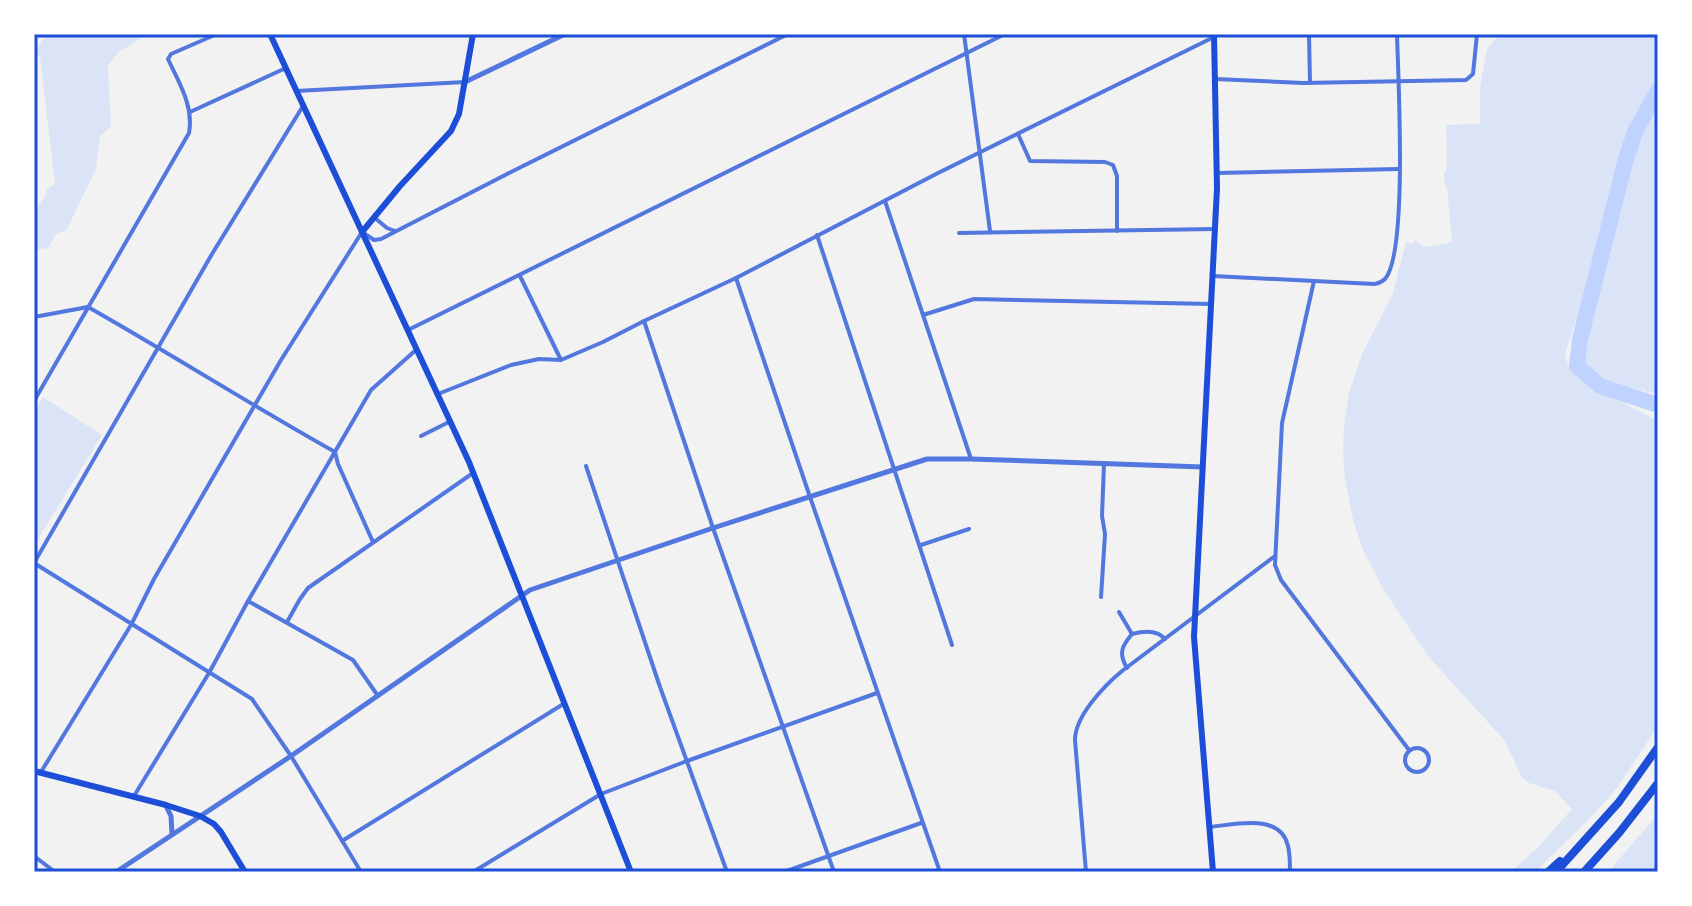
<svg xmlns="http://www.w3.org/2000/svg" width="1692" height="906" font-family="'Source Sans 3',sans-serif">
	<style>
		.green { fill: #dbe4f7 }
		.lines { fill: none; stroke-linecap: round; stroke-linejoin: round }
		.river { stroke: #bfd3fe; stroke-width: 16 }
		.minor { stroke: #5277de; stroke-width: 4 }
		.tertiary { stroke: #5277de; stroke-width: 5 }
		.secondary { stroke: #1d4ed8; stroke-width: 6 }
		.motorway { stroke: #1d4ed8; stroke-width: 8 }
		.neatline { fill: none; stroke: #1d4ed8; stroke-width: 3 }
	</style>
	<rect width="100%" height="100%" fill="#f2f2f2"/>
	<g class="green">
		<polygon points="38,34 148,34 119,52 108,65 111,126 100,136 96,169 66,231 57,233 48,248 34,250 34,212 46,195 47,189 55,184 40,57 35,53 44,38 38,36"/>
		<polygon points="1500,34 1658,34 1658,87 1645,107 1565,354 1569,368 1593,387 1658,421 1658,726 1616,789 1590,818 1535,872 1511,872 1540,845 1572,809 1555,791 1529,783 1522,778 1505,741 1427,655 1383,589 1363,550 1352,516 1345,478 1343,452 1344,426 1349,393 1362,354 1392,296 1406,242 1413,244 1416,240 1424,247 1449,243 1452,241 1447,188 1445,186 1444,173 1447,168 1446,125 1480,124 1480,87 1487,49"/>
		<polygon points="1658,97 1658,394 1604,382 1593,376 1581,363 1580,352 1583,325 1611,242 1645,121"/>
		<polygon points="43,397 102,435 35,544 34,413"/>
		<polygon points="1658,814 1658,872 1608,872"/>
	</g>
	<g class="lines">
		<polyline class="river" points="1658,90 1635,132 1626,159 1580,339 1577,366 1600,386 1658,405"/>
		<g class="minor">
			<polyline points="964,34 990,231"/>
			<polyline points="1309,34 1310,83"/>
			<polyline points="1215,79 1303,83 1466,80 1473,74 1477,34"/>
			<polyline points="296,91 465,82"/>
			<polyline points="190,112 286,68"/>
			<polyline points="1018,134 1030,161 1105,162 1113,165 1117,176 1117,231"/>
			<polyline points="1217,173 1399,169"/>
			<polyline points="885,201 971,459"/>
			<polyline points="375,218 387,228 395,231"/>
			<polyline points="959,233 1215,229"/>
			<polyline points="817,235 952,645"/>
			<polyline points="520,276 561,360"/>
			<path d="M1213 276 1374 284C1379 283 1381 283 1385 279 1408 253 1398 76 1397 34"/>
			<polyline points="736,278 810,497 940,872"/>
			<polyline points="1314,281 1282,423 1275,565 1281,580 1409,750"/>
			<polyline points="923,315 974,299 1211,304"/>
			<path d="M34 317 88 307C171 354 251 405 335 452L338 464 373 542"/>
			<polyline points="644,321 713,528 834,872"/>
			<polyline points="408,330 1005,34"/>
			<polyline points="438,394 511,365 539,359 561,360 603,342 644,321 736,278 938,173 1214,37"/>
			<path d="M34 401 189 133C194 106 179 83 168 59L171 54 217 34"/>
			<polyline points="421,436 451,421"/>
			<polyline points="586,466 660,687 727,872"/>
			<polyline points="921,545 969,529"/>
			<polyline points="34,563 212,254 303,106"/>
			<polyline points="34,563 252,699 291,756 361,872"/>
			<polyline points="1101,597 1105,534 1102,516 1104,464"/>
			<polyline points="248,601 353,660 378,696"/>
			<polyline points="1119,612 1132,634"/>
			<polyline points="287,622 300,599 308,588 473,473"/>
			<path d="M1127 668C1118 653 1122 646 1132 634 1143 631 1157 629 1165 639"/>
			<circle cx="1417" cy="760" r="12"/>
			<polyline points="41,772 131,625 154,579 281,360 362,232 374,240 381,239 511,172 788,34"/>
			<polyline points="134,796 209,673 248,601 371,390 417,349"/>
			<path d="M1209 827C1234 825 1280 812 1288 846 1290 854 1290 864 1290 872"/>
			<polyline points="342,841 565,703"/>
			<polyline points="34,856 55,872"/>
			<polyline points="473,872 601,794 687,761 877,693"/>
			<polyline points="784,872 921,823"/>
			<path d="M1086 872 1075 740C1075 716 1104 686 1122 671L1275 556"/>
		</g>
		<g class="tertiary">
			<polyline points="465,82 565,34"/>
			<polyline points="166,806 171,816 172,834"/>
			<polyline points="116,872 291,756 530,590 713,528 927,459 971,459 1203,467"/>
		</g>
		<g class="secondary">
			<polyline points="270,34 469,462 631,872"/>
			<polyline points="362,232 400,186 451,131 459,114 473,34"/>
			<polyline points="34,771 166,805 200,816 214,824 221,832 245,872"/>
			<polyline points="1213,872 1194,637 1217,188 1214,34"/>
		</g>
		<g class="motorway">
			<polyline points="1548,872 1560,861"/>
			<polyline points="1556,872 1619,802 1658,747"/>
			<polyline points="1584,872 1619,833 1658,783"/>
		</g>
	</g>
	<rect width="1692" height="906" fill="none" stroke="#ffffff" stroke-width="72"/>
	<rect x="36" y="36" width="1620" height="834" class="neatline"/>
</svg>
